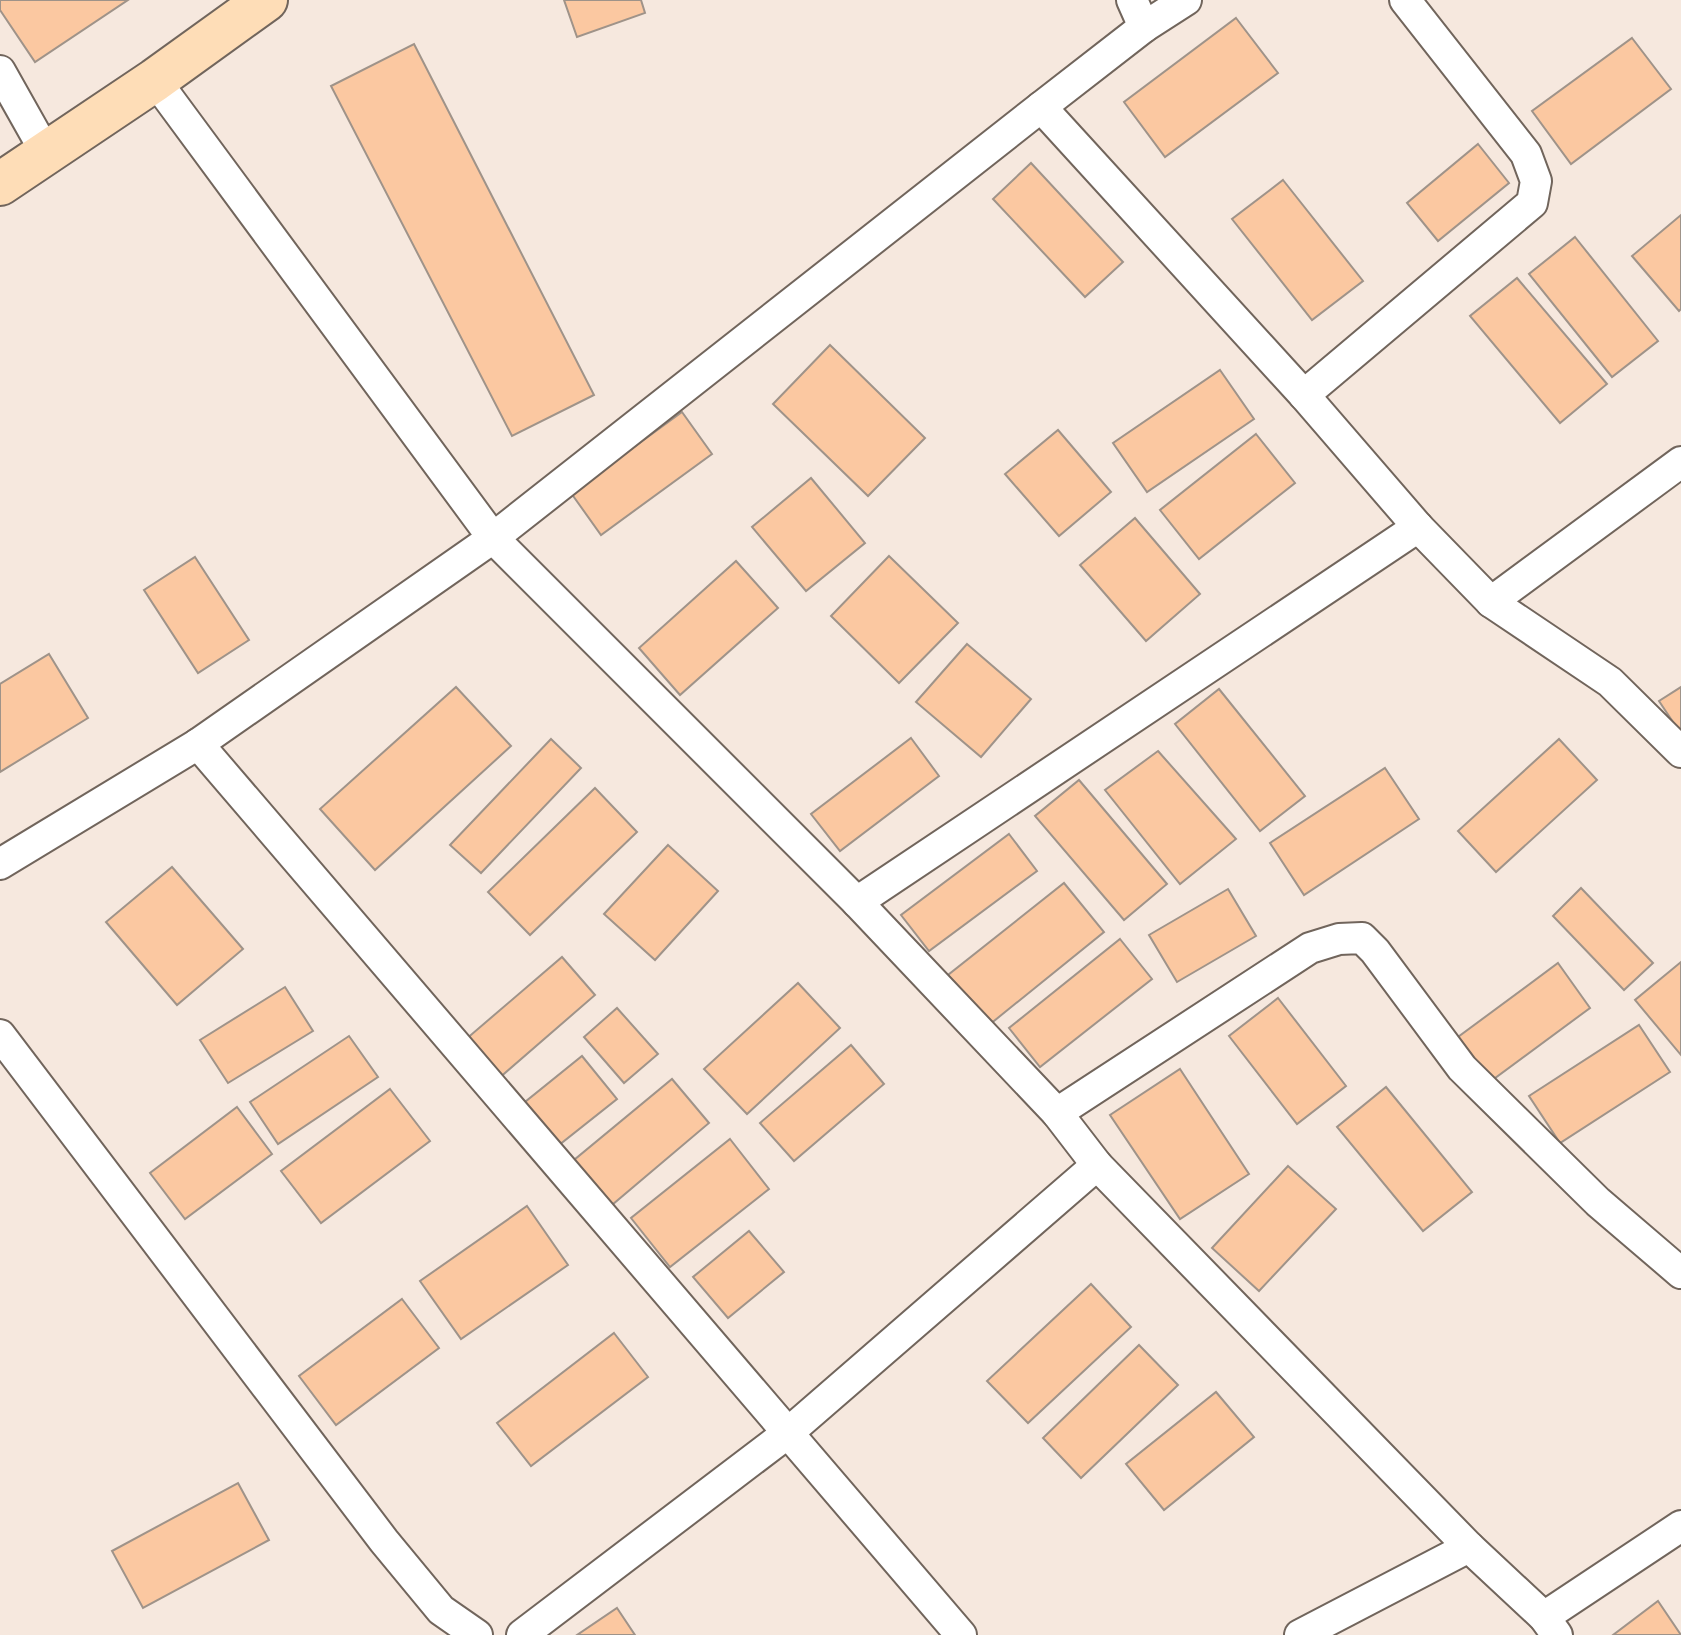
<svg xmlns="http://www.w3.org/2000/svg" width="1681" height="1635" font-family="Ubuntu,sans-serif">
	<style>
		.building { fill: #fbc8a1; stroke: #9f9389; stroke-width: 2 }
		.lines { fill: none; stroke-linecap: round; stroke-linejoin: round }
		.street-casing { stroke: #71655c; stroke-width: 34 }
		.secondary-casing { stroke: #71655c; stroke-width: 46 }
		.street { stroke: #fff; stroke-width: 30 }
		.secondary { stroke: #feddb7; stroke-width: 42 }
	</style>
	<rect width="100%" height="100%" fill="#f6e8de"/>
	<g class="building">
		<polygon points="0,0 128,0 35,62 0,10"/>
		<polygon points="564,0 641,0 645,13 577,37"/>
		<polygon points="1236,18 1278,73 1165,157 1124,102"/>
		<polygon points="1632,38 1671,89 1571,164 1532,111"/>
		<polygon points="414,44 594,395 512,436 331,86"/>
		<polygon points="1478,144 1509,183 1438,241 1407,203"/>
		<polygon points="1031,163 1123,262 1085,297 993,199"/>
		<polygon points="1283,180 1363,281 1312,320 1232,219"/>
		<polygon points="1681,215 1681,309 1679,311 1632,256"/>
		<polygon points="1575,237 1658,341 1612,377 1529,274"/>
		<polygon points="1517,278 1607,384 1560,423 1470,316"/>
		<polygon points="830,345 925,438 868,496 773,404"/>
		<polygon points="1220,370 1254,419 1147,492 1113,443"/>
		<polygon points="682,412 712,454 601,535 571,493"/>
		<polygon points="1058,430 1111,492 1059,536 1005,474"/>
		<polygon points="1256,434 1295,483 1199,559 1160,510"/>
		<polygon points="811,478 865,543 806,591 752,527"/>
		<polygon points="1135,518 1200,594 1146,641 1080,565"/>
		<polygon points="889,556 958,623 899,683 831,616"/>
		<polygon points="195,557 249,640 198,673 144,590"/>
		<polygon points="736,561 778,608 680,695 639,648"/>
		<polygon points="967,644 1031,699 981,757 916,702"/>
		<polygon points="49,654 88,718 0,772 0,684"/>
		<polygon points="456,687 511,746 375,870 320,809"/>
		<polygon points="1681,687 1681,734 1659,701"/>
		<polygon points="1219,689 1305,796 1260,831 1175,724"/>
		<polygon points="911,738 939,776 840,851 811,814"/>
		<polygon points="551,739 581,768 481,873 450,845"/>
		<polygon points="1559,739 1597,780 1496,872 1458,831"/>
		<polygon points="1158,751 1236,839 1180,884 1105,790"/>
		<polygon points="1385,768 1419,819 1304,895 1270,843"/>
		<polygon points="1079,780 1167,884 1124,920 1035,816"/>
		<polygon points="595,788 637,832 530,935 488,892"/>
		<polygon points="1009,834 1037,871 929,951 901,915"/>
		<polygon points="668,845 718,891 655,960 604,914"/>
		<polygon points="172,867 243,949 177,1005 106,922"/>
		<polygon points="1064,883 1104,932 989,1025 948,975"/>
		<polygon points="1581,888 1653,963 1624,990 1553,916"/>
		<polygon points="1228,889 1256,936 1177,982 1149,935"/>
		<polygon points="1120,939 1152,979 1040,1067 1009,1028"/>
		<polygon points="562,957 595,995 498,1079 465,1040"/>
		<polygon points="1681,962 1681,1055 1635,1000"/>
		<polygon points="1558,963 1590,1008 1491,1081 1458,1037"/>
		<polygon points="798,983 840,1028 747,1114 704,1069"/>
		<polygon points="285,987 313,1031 228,1083 200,1040"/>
		<polygon points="1278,998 1346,1086 1297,1124 1229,1036"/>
		<polygon points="617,1008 658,1054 624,1083 584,1037"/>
		<polygon points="1639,1025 1670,1072 1560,1143 1529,1096"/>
		<polygon points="349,1036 378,1077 278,1144 250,1102"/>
		<polygon points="851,1045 884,1084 794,1161 760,1123"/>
		<polygon points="582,1056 617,1099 559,1145 525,1102"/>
		<polygon points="1180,1069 1249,1174 1180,1219 1110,1115"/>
		<polygon points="672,1079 709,1123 606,1210 568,1165"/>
		<polygon points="1386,1087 1472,1192 1423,1231 1337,1127"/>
		<polygon points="390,1089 430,1141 321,1223 281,1171"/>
		<polygon points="237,1107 272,1154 185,1219 150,1173"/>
		<polygon points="730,1139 769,1189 670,1267 631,1218"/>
		<polygon points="1288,1166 1336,1209 1259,1291 1212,1248"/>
		<polygon points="527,1206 568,1265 461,1339 420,1281"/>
		<polygon points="749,1231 784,1272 728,1318 693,1277"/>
		<polygon points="1091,1284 1131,1327 1028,1423 987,1381"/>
		<polygon points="402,1299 439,1348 336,1425 299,1376"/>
		<polygon points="614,1333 648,1377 531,1466 497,1423"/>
		<polygon points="1139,1345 1178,1385 1081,1478 1043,1438"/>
		<polygon points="1216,1392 1254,1437 1164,1510 1126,1464"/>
		<polygon points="238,1483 269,1540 143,1608 112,1551"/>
		<polygon points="1658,1601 1681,1635 1613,1635"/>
		<polygon points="617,1608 635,1635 577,1635"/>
	</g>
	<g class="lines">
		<defs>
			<g id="street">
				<polyline points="1132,0 1144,27"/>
				<polyline points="0,71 45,151"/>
				<polyline points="155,80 493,538 857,902 1057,1113 1097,1165 1469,1547 1544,1617 1557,1635"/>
				<polyline points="1041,107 1304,395 1418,527 1491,602 1610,682 1681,752"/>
				<polyline points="1304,395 1532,203 1536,181 1526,154 1405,0"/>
				<polyline points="1491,602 1681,462"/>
				<polyline points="198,744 961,1635"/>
				<polyline points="0,864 198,744 493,538 1041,107 1144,27 1186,0"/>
				<polyline points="857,902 1418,527"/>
				<polyline points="0,1035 384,1541 441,1610 477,1635"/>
				<polyline points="1057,1113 1310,948 1339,939 1362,938 1375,951 1462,1068 1598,1202 1681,1273"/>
				<polyline points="1544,1617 1681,1526"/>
				<polyline points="522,1635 789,1432 1097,1165"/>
				<polyline points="1300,1635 1469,1547"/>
			</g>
			<polyline id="secondary" points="0,184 155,80 266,0"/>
		</defs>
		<use href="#street" class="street-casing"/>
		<use href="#secondary" class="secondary-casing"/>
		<use href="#street" class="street"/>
		<use href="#secondary" class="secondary"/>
	</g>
</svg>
